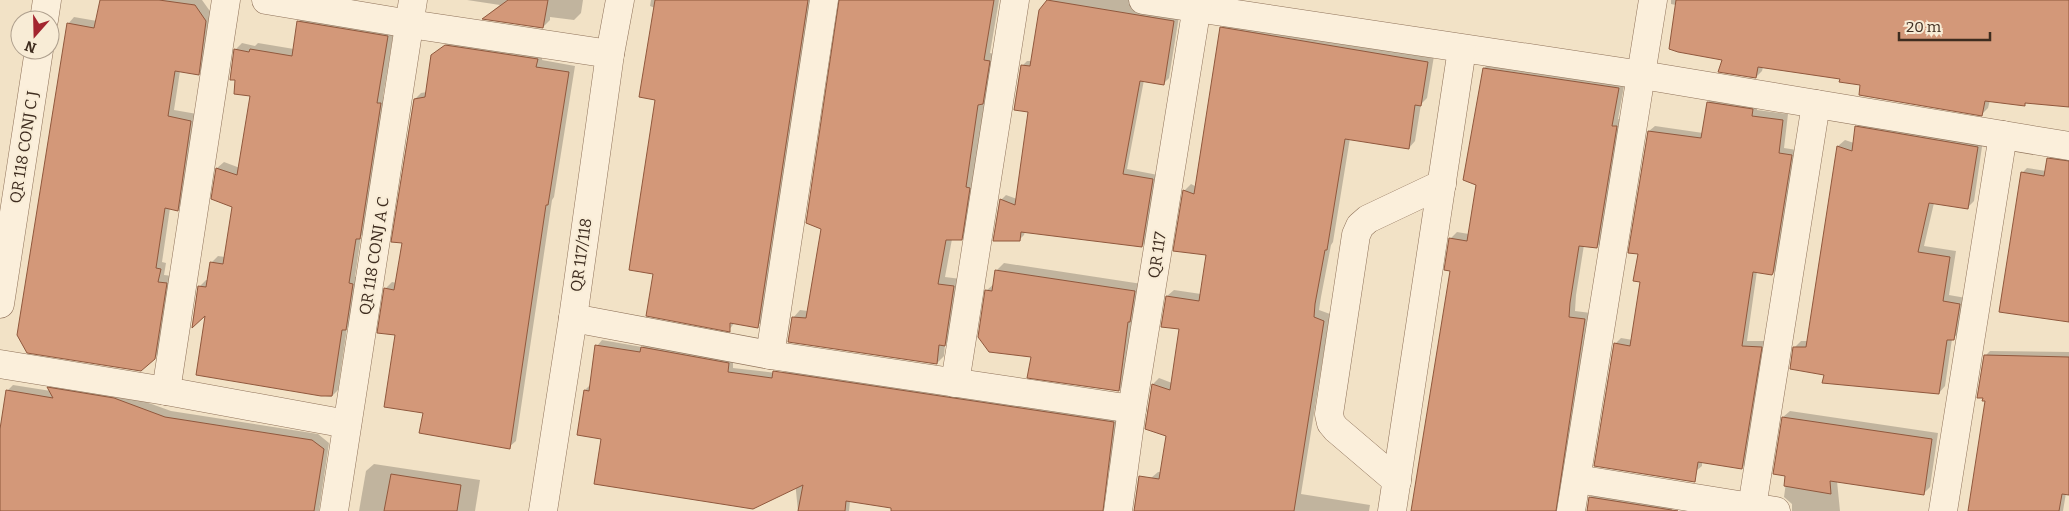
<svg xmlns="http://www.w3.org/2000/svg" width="2069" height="511" font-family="Bitter,serif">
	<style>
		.shadow { fill: #0003 }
		.building { fill: #d39879; stroke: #90583d }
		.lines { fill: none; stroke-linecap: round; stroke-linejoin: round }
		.minor-casing { stroke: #8f725a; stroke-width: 29 }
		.minor { stroke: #fbefdb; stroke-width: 28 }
		.labels { text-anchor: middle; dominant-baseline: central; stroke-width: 4; stroke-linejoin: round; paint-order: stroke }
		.street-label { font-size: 16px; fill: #3e2c1f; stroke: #f8ecd6 }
	</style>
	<rect width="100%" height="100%" fill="#f2e2c6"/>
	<g class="shadow">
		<polygon points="101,0 202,0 212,14 205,67 198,73 180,71 174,110 197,114 184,203 177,209 170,208 162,262 166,263 164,275 173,276 161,351 154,358 68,24 74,17 97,21"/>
		<polygon points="467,0 583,0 581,13 574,20 550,17 550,20 543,27 484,18 500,5"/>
		<polygon points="651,0 812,0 763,321 757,326 735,322 729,330 655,273 655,8 650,6"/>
		<polygon points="842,0 999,0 990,53 996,54 990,96 985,101 973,180 976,181 968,231 961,239 952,239 945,277 961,279 952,338 945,344 944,356 937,363 793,318 800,310 808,311 822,228"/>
		<polygon points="1049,0 1133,0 1179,16 1169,78 1164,83 1144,80 1127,169 1158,175 1147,241 1142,246 1025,231 1024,235 1019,240 1001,200 1006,195 1017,199 1030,111 1022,66 1027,61 1032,61 1040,11"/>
		<polygon points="1671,0 2069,0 2069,106 2027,102 2024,105 1990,100 1988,108 1982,114 1841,78 1763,67 1762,71 1756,77 1724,59 1676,5 1671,4"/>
		<polygon points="305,15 394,30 383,97 387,97 367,231 361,236 355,277 359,277 352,322 347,328 338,390 331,397 198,374 207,313 199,287 206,280 208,280 211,263 218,256 225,257 233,206 213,199 217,168 224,162 240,168 251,95 235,50 242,43 255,46 258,43 294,49 298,22"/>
		<polygon points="1228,21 1434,56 1427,98 1421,104 1415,141 1409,148 1350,138 1333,242 1331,245 1321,297 1319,310 1330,314 1301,494 1370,505 1369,511 1146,511 1151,478 1158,472 1161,472 1167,435 1146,428 1153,384 1159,378 1172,383 1180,328 1167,296 1174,290 1201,294 1208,254 1184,191 1191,184 1197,187 1221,28"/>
		<polygon points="453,39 543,53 542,60 575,66 554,197 552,200 516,441 509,447 424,412 385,289 392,282 397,283 403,242 415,99 421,93 427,92 433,55"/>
		<polygon points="1490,62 1625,81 1618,119 1623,120 1603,240 1597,247 1584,245 1576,295 1575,311 1591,313 1563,511 1413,511 1452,269 1450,239 1457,232 1469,234 1478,184 1484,68"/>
		<polygon points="1713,98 1758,104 1757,110 1788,114 1784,148 1797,150 1778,268 1772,274 1757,271 1747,341 1767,341 1747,462 1742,468 1702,462 1702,466 1696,471 1615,344 1621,338 1633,340 1642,281 1639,253 1649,131 1655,126 1703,133 1707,103"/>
		<polygon points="1863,120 1983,140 1974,201 1967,208 1934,203 1924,246 1956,251 1949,295 1966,298 1960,332 1952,339 1945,386 1939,393 1825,374 1794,348 1801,341 1808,341 1838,146 1845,140 1854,143 1856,127"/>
		<polygon points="2053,154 2069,156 2069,320 2022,173 2027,168 2046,171 2048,159"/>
		<polygon points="1004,263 1142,284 1126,382 1119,390 1033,356 986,291 995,283 996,271"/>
		<polygon points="602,340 642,347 647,342 733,358 733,368 776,373 758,503 603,438 585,390 590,385 597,346"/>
		<polygon points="1990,351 2069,352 2069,493 2066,493 2063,511 1975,511 1986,400 1985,356"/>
		<polygon points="789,367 1120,417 1113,464 1109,468 1103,511 892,511 893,507 850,501 849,511 798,511 784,373"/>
		<polygon points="54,382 121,393 171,411 318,434 329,443 319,511 0,511 0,450 7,391 13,385 51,391 49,388"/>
		<polygon points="1790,411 1938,433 1930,487 1923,494 1837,481 1840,511 1792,511 1792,504 1784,497 1787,475 1783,417"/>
		<polygon points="374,464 480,480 475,511 359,511 366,471"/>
		<polygon points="1597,491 1672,503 1672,511 1588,511 1590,497"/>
	</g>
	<g class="building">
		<polygon points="100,0 159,0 195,5 206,21 199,75 175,71 168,116 191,121 178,211 165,208 156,268 161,269 158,282 167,283 155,359 141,371 27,353 17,335 67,23 94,28"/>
		<polygon points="508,0 548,0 543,28 482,19"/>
		<polygon points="655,0 808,0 758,328 730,323 730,332 646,316 653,274 629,270 655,100 639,97"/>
		<polygon points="839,0 994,0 984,60 990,61 983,104 978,105 966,187 970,188 962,240 946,240 938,284 954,286 945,346 939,345 937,364 788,342 792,317 806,318 821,229 806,223"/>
		<polygon points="1047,0 1174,21 1164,85 1140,81 1123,174 1153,179 1142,247 1021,232 1020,241 993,241 1000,199 1015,205 1028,112 1014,110 1021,65 1030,66 1039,10"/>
		<polygon points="1676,0 2069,0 2069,107 2025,103 2025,106 1985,101 1982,116 1859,95 1860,85 1839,82 1840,79 1758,67 1756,78 1718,72 1722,60 1678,52 1669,49"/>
		<polygon points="297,21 388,36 377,103 381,103 360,239 356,239 349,283 353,284 346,330 342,330 332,396 321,396 196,375 205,316 192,328 198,286 206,287 210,262 223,264 232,207 211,199 216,168 237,175 250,96 234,94 235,80 230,80 234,49 249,52 250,49 292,56"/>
		<polygon points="1220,27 1428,62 1421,106 1415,105 1409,149 1345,139 1327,250 1325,250 1315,304 1314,317 1324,321 1294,511 1134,511 1139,476 1159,479 1166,436 1145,429 1152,384 1170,390 1179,329 1161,327 1166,296 1199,301 1206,255 1173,251 1183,190 1194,194"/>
		<polygon points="445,45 538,59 536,67 569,72 548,205 546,205 510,449 419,433 423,413 384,407 395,335 377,333 384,288 394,290 402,243 391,242 414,99 425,97 431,55"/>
		<polygon points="1483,68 1619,88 1612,126 1617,126 1597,248 1579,246 1570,303 1569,317 1585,319 1556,511 1411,511 1450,271 1444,270 1449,238 1467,241 1476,185 1463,180"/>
		<polygon points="1707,102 1753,109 1752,116 1783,120 1779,153 1792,155 1773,273 1772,275 1753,272 1742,346 1762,347 1742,469 1698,462 1695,482 1594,466 1614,343 1630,346 1640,282 1633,281 1638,254 1628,253 1648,131 1701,138"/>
		<polygon points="1855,126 1978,147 1968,209 1929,203 1918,252 1950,257 1943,301 1960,304 1954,340 1947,340 1939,394 1822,383 1824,375 1790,369 1793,347 1806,347 1837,146 1852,151"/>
		<polygon points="2047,158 2069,161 2069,322 1999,312 2021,172 2044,176"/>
		<polygon points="995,270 1135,291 1130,322 1128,322 1119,391 1027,378 1031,357 989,352 978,337 985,290 992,291"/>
		<polygon points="595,345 640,352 641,347 729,363 728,372 772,378 773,371 1114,422 1103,511 891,511 891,508 846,501 845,511 798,511 803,485 753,509 594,484 601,439 577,435 584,390 589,391"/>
		<polygon points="1984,355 2069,357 2069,495 2062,494 2059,511 1968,511 1985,401 1982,401 1983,398 1977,398"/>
		<polygon points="47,387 114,398 165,417 312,440 324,449 314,511 0,511 0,429 6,390 53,398"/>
		<polygon points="1782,417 1932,439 1924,495 1830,481 1831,494 1784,486 1785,476 1773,474"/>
		<polygon points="391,474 461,485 457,511 384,511"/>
		<polygon points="1589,497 1678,511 1587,511"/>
	</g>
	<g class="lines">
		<defs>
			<g id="minor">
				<polyline points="266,0 410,24 610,54"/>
				<polyline points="1143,0 1642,75 2069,146"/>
				<polyline points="44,20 47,0"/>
				<polyline points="0,304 39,50"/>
				<polyline points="573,318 770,355 1132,409"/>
				<polyline points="770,355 824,0"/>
				<polyline points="0,364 166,391 347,424"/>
				<polyline points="955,383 1015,0"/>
				<polyline points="166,391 226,0"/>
				<polyline points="1577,479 1776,511"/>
				<polyline points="1397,481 1336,429 1331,423 1329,414 1356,235 1360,226 1368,219 1442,184"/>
				<polyline points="1752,507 1816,104"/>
				<polyline points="334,511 413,0"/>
				<polyline points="543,511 573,318 610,54 620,0"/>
				<polyline points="1118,511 1132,409 1198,0"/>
				<polyline points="1392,511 1462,49"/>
				<polyline points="1571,511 1653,0"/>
				<polyline points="1943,511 2003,135"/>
			</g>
		</defs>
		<use href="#minor" class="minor-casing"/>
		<use href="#minor" class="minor"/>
	</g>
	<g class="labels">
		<g class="street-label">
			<text transform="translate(24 147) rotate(-81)">QR 118 CONJ C J</text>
			<text transform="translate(581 255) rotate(-82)">QR 117/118</text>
			<text transform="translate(1157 255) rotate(-81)">QR 117</text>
			<text transform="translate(374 256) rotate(-81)">QR 118 CONJ A C</text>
		</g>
	</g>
	<g transform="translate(35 35) rotate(200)"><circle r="24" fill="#f8ecd6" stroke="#ae9f8d"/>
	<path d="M0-4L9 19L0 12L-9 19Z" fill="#a3252f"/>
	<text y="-8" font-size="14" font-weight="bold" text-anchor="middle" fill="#3e2c1f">N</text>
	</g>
	<path d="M1899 32v8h91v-8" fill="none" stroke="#3e2c1f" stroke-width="2.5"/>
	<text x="1906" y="32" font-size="15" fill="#3e2c1f" stroke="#f8ecd6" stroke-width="4" paint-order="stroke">20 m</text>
</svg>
